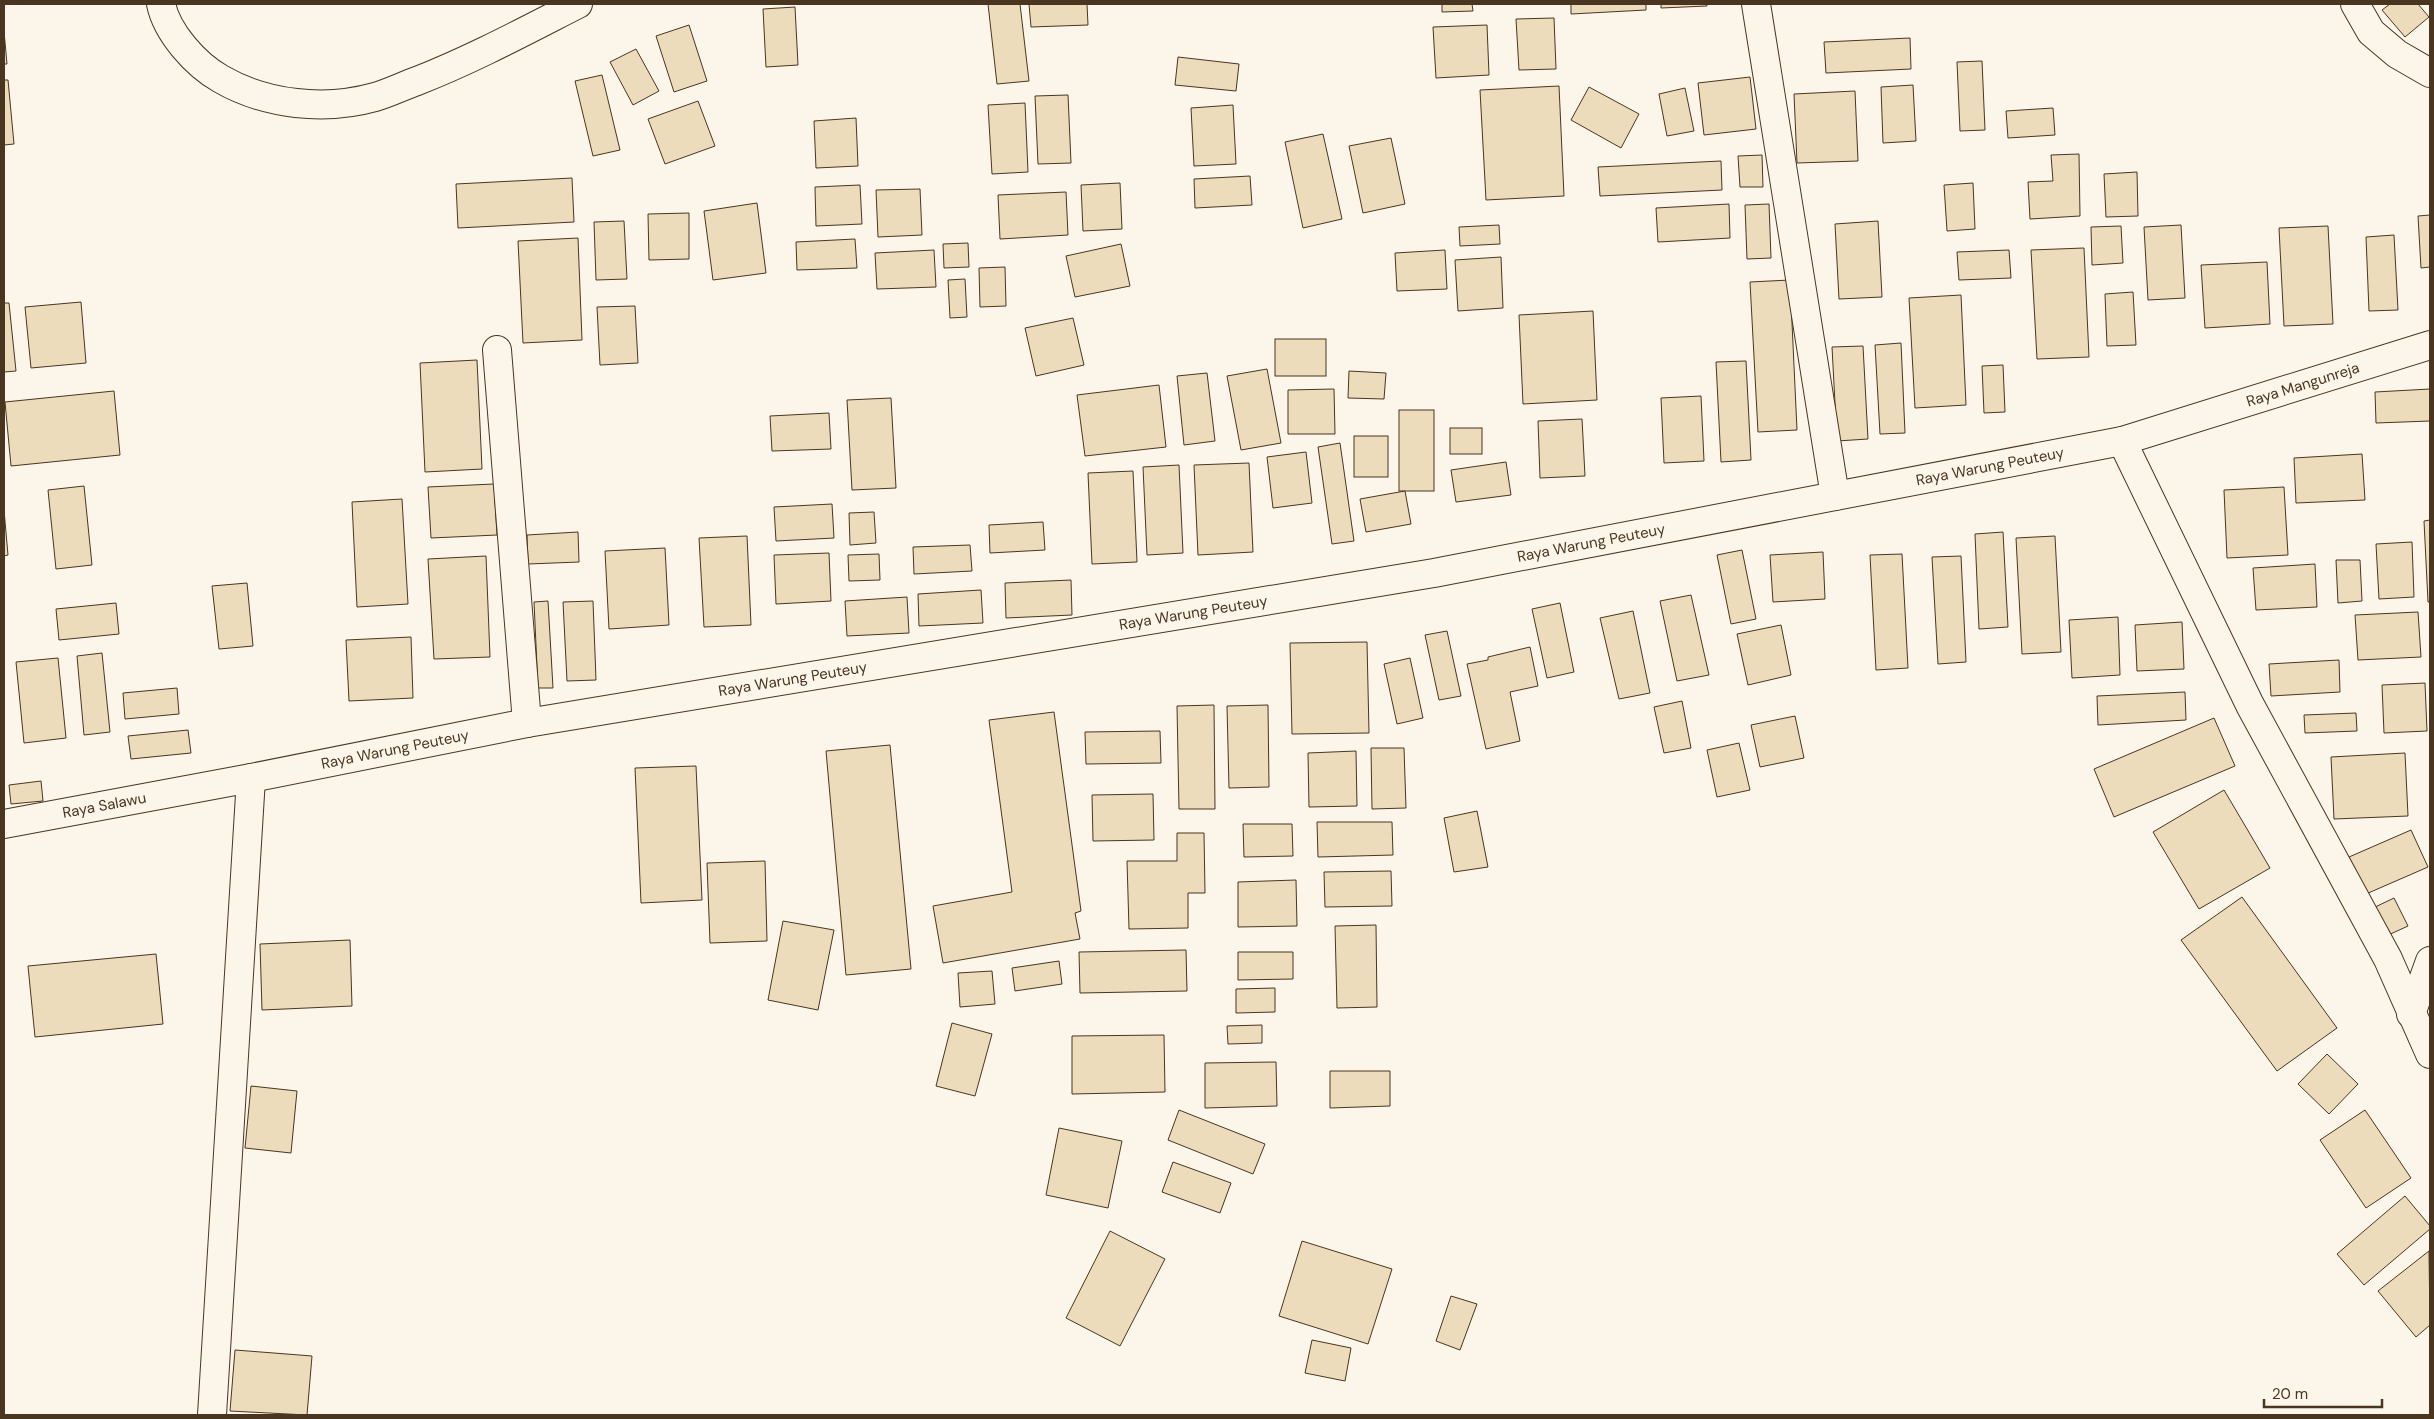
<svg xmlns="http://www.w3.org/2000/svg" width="2434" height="1419" font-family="'DM Sans',sans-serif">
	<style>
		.building { fill: #ecdcbc; stroke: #4a3520 }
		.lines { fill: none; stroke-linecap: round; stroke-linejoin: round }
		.minor-casing { stroke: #4a3520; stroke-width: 30 }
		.major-casing { stroke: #4a3520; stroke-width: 30 }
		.minor { stroke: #fbf6e9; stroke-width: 28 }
		.major { stroke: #fbf6e9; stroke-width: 28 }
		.labels { text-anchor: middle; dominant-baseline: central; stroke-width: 4; stroke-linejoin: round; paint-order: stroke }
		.street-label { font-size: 15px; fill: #4a3520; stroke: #fbf6e9 }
	</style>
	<rect width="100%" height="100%" fill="#fbf6e9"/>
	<g class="building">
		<polygon points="988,4 1020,4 1029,81 997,84"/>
		<polygon points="1029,4 1087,4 1088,25 1031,27"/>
		<polygon points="1442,4 1472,4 1473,11 1442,12"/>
		<polygon points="1571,4 1646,4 1646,10 1571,14"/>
		<polygon points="1661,4 1707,4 1707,6 1661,8"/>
		<polygon points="2390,4 2418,4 2429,17 2405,37 2382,10"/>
		<polygon points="795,7 798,65 766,67 763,9"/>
		<polygon points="1554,18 1556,69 1519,70 1516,19"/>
		<polygon points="689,25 707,81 674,92 656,36"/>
		<polygon points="1487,25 1489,75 1436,78 1433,27"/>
		<polygon points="4,31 7,64 4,64"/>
		<polygon points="1910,38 1911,69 1826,73 1824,42"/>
		<polygon points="636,49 659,91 633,105 610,62"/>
		<polygon points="1178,57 1239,64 1236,91 1175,85"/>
		<polygon points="1982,61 1985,130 1960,131 1957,62"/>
		<polygon points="602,75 620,150 593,156 575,81"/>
		<polygon points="1750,77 1756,129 1704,135 1698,83"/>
		<polygon points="4,80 8,80 14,144 4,145"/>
		<polygon points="1913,85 1916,141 1883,143 1881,87"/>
		<polygon points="1559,86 1564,196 1486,200 1480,90"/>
		<polygon points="1589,87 1639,114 1621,148 1571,120"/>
		<polygon points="1685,88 1694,131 1667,136 1659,94"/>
		<polygon points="1855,91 1858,161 1797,163 1794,94"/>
		<polygon points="1068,95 1071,163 1038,164 1035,96"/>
		<polygon points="698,101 715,146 665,164 648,119"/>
		<polygon points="1025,103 1028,172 992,174 988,105"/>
		<polygon points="1233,105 1236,164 1194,166 1191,108"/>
		<polygon points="2053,108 2055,135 2008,138 2006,111"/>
		<polygon points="856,118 858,166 816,168 814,121"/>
		<polygon points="1323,134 1342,219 1303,228 1285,142"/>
		<polygon points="1391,138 1405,204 1363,213 1349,146"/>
		<polygon points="2079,154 2080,216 2030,219 2028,182 2053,181 2051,155"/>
		<polygon points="1762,155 1763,187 1740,187 1738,156"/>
		<polygon points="1721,161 1722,190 1600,196 1598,167"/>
		<polygon points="2137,172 2138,216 2106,217 2104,174"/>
		<polygon points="1250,176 1252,205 1195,208 1194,179"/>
		<polygon points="572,178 574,222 458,228 456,184"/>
		<polygon points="1120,183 1122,229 1083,231 1081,185"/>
		<polygon points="1973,183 1975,229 1947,231 1944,185"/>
		<polygon points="860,185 862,224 816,226 815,187"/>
		<polygon points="920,189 922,235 878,237 876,190"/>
		<polygon points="1066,192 1068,235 1000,239 998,195"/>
		<polygon points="757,203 766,273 713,280 704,211"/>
		<polygon points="1729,204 1730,238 1658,242 1656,208"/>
		<polygon points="1769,204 1771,258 1747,259 1745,205"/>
		<polygon points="689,213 689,259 649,260 648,214"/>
		<polygon points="2430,215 2430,267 2421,268 2418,216"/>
		<polygon points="624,221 627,279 596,280 594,222"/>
		<polygon points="1878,221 1882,297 1839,299 1835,224"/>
		<polygon points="1499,225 1500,244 1460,246 1459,227"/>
		<polygon points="2181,225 2185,298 2148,300 2144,227"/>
		<polygon points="2121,226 2123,263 2092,265 2091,227"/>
		<polygon points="2328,226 2333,324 2284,326 2279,228"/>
		<polygon points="2394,235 2398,310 2369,311 2366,237"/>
		<polygon points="578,238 582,340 523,343 518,241"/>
		<polygon points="855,239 857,268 797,270 796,242"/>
		<polygon points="968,243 969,267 944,268 943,244"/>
		<polygon points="1121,244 1130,286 1075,297 1066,256"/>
		<polygon points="2084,248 2089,357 2037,359 2031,250"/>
		<polygon points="934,250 936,287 877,289 875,253"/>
		<polygon points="1445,250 1447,289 1397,291 1395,253"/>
		<polygon points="2009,250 2011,278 1959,280 1957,252"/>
		<polygon points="1501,257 1503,308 1458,311 1455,260"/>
		<polygon points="2267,262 2270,324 2205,328 2201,265"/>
		<polygon points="1005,267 1006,306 980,307 979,268"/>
		<polygon points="965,279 967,317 950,318 948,280"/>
		<polygon points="1790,280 1797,430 1758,432 1750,282"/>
		<polygon points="2133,292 2136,345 2107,346 2105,294"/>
		<polygon points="1961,295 1966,405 1915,408 1909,298"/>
		<polygon points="81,302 86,363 31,368 25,307"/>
		<polygon points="4,303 9,303 16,371 4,372"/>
		<polygon points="635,306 638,363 600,365 597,307"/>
		<polygon points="1593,311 1597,400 1523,404 1519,315"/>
		<polygon points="1073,318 1084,365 1036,376 1025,328"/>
		<rect x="1275" y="339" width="51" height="37"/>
		<polygon points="1901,343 1905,433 1880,434 1875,345"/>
		<polygon points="1863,346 1868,439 1837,441 1832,347"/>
		<polygon points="477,360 482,469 425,472 420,363"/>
		<polygon points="1746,361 1751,460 1721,462 1716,362"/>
		<polygon points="2003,365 2005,412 1984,413 1982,366"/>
		<polygon points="1267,369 1281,443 1241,450 1227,376"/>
		<polygon points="1349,371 1386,373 1384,399 1348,398"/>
		<polygon points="1207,373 1215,441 1184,445 1177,376"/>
		<polygon points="1159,385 1166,447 1085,456 1077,395"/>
		<polygon points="1334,389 1335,434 1288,434 1288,390"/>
		<polygon points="2430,389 2430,421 2376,423 2375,392"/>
		<polygon points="114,391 120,455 11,466 5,402"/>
		<polygon points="1701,396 1704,461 1664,463 1661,398"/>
		<polygon points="891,398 896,488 852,490 847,400"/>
		<rect x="1399" y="410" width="35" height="81"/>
		<polygon points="829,413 831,449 772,451 770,416"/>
		<polygon points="1582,419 1585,476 1540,478 1538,421"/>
		<rect x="1450" y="428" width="32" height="26"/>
		<rect x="1354" y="436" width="34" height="41"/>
		<polygon points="1340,443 1354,541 1332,544 1318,447"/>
		<polygon points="1306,452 1312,503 1273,508 1267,457"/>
		<polygon points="2362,454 2365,500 2296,503 2294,458"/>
		<polygon points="1506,462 1511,495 1456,502 1451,470"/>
		<polygon points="1249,463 1253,552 1198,555 1194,465"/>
		<polygon points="1179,465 1183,553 1147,555 1143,467"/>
		<polygon points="1133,471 1137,562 1092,564 1088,473"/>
		<polygon points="494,484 497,535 431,538 428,487"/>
		<polygon points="84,486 92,565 56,569 48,490"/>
		<polygon points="2284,487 2288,555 2227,558 2224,490"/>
		<polygon points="1405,491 1411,524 1366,532 1360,499"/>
		<polygon points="402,499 408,604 357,607 352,502"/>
		<polygon points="832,504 834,538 776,541 774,507"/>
		<polygon points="4,510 8,555 4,556"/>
		<polygon points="874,512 876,543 850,545 849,513"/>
		<polygon points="2430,520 2430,602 2428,602 2424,521"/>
		<polygon points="1043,522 1045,550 990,553 989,525"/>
		<polygon points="578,532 579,562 528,564 527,535"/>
		<polygon points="2003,532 2008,627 1979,629 1975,534"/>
		<polygon points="747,536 751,625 704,627 699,538"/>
		<polygon points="2055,536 2061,652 2022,654 2016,538"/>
		<polygon points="2412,542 2414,597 2379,599 2376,544"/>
		<polygon points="970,545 972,571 914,574 913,547"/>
		<polygon points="665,548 669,625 609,629 605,551"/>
		<polygon points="1742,550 1756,619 1731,624 1717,555"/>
		<polygon points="1823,552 1825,599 1773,602 1770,555"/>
		<polygon points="829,553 831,601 776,604 774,555"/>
		<polygon points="879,554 880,580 849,581 848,555"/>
		<polygon points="1902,554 1908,668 1876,670 1870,555"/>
		<polygon points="486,556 490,657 434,659 428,559"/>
		<polygon points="1961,556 1966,662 1938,664 1932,557"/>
		<polygon points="2336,560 2360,560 2362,601 2338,603"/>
		<polygon points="2315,564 2317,607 2256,610 2253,568"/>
		<polygon points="1071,580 1072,615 1006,618 1005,583"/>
		<polygon points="247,583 253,646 219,649 212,586"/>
		<polygon points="981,590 983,623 919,626 918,594"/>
		<polygon points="1691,595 1709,675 1677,681 1660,601"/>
		<polygon points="907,597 909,633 847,636 845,601"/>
		<polygon points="548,601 553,688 538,688 534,602"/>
		<polygon points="593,601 596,680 567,681 563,602"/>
		<polygon points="116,603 119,634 59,640 56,609"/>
		<polygon points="1560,603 1574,672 1547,678 1532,609"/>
		<polygon points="1633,611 1650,693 1619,699 1600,618"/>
		<polygon points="2418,612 2421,657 2358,660 2355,615"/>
		<polygon points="2118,617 2120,675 2072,678 2069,620"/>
		<polygon points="2182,622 2184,669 2137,671 2135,625"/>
		<polygon points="1781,625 1791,675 1748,685 1737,634"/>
		<polygon points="1447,631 1461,696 1439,700 1425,635"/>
		<polygon points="411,637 413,698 349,701 346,640"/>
		<polygon points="1367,642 1369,733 1292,734 1290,643"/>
		<polygon points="1530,647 1538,686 1510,692 1520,741 1486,749 1467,664 1488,660 1488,657"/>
		<polygon points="102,653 110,732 84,735 77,656"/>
		<polygon points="58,658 66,738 24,743 16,662"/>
		<polygon points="1410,658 1423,718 1397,724 1384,664"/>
		<polygon points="2339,660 2340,692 2271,696 2269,664"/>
		<polygon points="2425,683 2427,731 2384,733 2382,685"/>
		<polygon points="177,688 179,714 125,719 123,693"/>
		<polygon points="2185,692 2186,720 2098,725 2097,696"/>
		<polygon points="1682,701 1691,748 1664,753 1654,707"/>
		<polygon points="1214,705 1215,809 1179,809 1177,706"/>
		<polygon points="1268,705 1269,787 1229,788 1227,706"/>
		<polygon points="1054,712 1081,911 1075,913 1080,939 943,963 933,906 1012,892 989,720"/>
		<polygon points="2356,713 2357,731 2305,733 2304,715"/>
		<polygon points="1795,716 1804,758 1760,767 1751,725"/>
		<polygon points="2214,718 2235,766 2114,817 2094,769"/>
		<polygon points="188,730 191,753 131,759 128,736"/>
		<polygon points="1160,731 1161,763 1086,764 1085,732"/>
		<polygon points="1739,743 1750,790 1717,797 1707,750"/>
		<polygon points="890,745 911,969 846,975 826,751"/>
		<polygon points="1371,748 1404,748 1406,808 1372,809"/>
		<polygon points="1356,751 1357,806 1309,807 1308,753"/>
		<polygon points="2405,753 2408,816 2334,819 2331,757"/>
		<polygon points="696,766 702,900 641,903 635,768"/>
		<polygon points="41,781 43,801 11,804 9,785"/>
		<polygon points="2224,790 2270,868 2199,909 2153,832"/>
		<polygon points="1153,794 1154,840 1093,841 1092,795"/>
		<polygon points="1477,811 1488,867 1454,872 1444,818"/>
		<polygon points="1317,822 1392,822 1393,855 1318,857"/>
		<polygon points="1243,824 1292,824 1293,856 1244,857"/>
		<polygon points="2411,830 2428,867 2366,894 2349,857"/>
		<polygon points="1177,833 1204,833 1205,893 1188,893 1188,928 1129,929 1127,861 1177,861"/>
		<polygon points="765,861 767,941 710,943 707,863"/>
		<polygon points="1391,871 1392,906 1325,907 1324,872"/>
		<polygon points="1296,880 1297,926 1238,927 1238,882"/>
		<polygon points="2242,897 2337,1028 2277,1071 2181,940"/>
		<polygon points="2394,898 2408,926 2384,937 2371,909"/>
		<polygon points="783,921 834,930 818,1010 768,1000"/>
		<polygon points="1376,925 1377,1007 1337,1008 1335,926"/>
		<polygon points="350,940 352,1006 262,1010 260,944"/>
		<polygon points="1186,950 1187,991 1080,993 1079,952"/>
		<polygon points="1238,952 1293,952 1293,979 1238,980"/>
		<polygon points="156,954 163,1024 35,1037 28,966"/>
		<polygon points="1059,961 1062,984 1015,991 1012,968"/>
		<polygon points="992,971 995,1004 960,1007 958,973"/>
		<polygon points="1275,988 1275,1012 1236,1013 1236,989"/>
		<polygon points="952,1023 992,1034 975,1096 936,1086"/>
		<polygon points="1262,1025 1262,1043 1228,1044 1227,1026"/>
		<polygon points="1164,1035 1165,1092 1072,1094 1072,1036"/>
		<polygon points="2327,1054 2358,1084 2329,1114 2298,1084"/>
		<polygon points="1276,1062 1277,1106 1205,1108 1205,1063"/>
		<polygon points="1330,1071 1390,1071 1390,1106 1330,1108"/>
		<polygon points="251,1086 297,1091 291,1153 245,1148"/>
		<polygon points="1179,1110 1265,1144 1253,1174 1168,1140"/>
		<polygon points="2365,1110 2411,1178 2366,1208 2320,1140"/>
		<polygon points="1059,1128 1122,1141 1108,1208 1046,1195"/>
		<polygon points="1173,1162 1231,1183 1220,1213 1162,1192"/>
		<polygon points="2405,1196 2430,1226 2430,1229 2364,1285 2337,1254"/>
		<polygon points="1110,1231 1165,1259 1120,1346 1066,1318"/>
		<polygon points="1302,1241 1392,1269 1368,1344 1279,1316"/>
		<polygon points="2429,1251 2430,1325 2416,1337 2378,1291"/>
		<polygon points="1451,1296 1477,1304 1460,1350 1436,1341"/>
		<polygon points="1312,1340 1351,1348 1345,1381 1305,1373"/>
		<polygon points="235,1350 312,1356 307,1415 230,1411"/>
	</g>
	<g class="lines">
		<defs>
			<g id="minor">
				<path d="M161 4C167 33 196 65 221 79 266 105 325 111 375 97 389 93 403 86 417 81 473 59 525 31 578 4"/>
				<polyline points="1756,4 1835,496"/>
				<polyline points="2355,4 2371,32 2397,54 2430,73"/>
				<polyline points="497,350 527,723"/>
				<polyline points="2411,1014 2430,961"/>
				<polyline points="212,1415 251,778"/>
			</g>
			<g id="major">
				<polyline points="2122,441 2250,705 2388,959 2430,1054"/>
				<path id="s1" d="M4 824 251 778 527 723 1434 573 2122 441 2430 345"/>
			</g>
		</defs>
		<use href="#minor" class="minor-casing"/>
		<use href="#major" class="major-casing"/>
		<use href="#minor" class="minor"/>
		<use href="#major" class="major"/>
	</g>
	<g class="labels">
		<g class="street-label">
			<text stroke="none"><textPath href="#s1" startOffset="2342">Raya Mangunreja</textPath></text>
			<text stroke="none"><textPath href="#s1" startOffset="2018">Raya Warung Peuteuy</textPath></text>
			<text stroke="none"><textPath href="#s1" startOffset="1612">Raya Warung Peuteuy</textPath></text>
			<text stroke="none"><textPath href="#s1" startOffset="1208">Raya Warung Peuteuy</textPath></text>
			<text stroke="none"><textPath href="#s1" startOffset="802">Raya Warung Peuteuy</textPath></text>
			<text stroke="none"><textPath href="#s1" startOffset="398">Raya Warung Peuteuy</textPath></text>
			<text stroke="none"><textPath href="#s1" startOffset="102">Raya Salawu</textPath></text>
		</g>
	</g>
	<rect width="2434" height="1419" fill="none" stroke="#4a3520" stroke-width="10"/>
	<path d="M2264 1399v8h118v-8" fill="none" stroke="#4a3520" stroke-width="2.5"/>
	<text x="2272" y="1399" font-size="15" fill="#4a3520" stroke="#fbf6e9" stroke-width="4" paint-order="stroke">20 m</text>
</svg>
